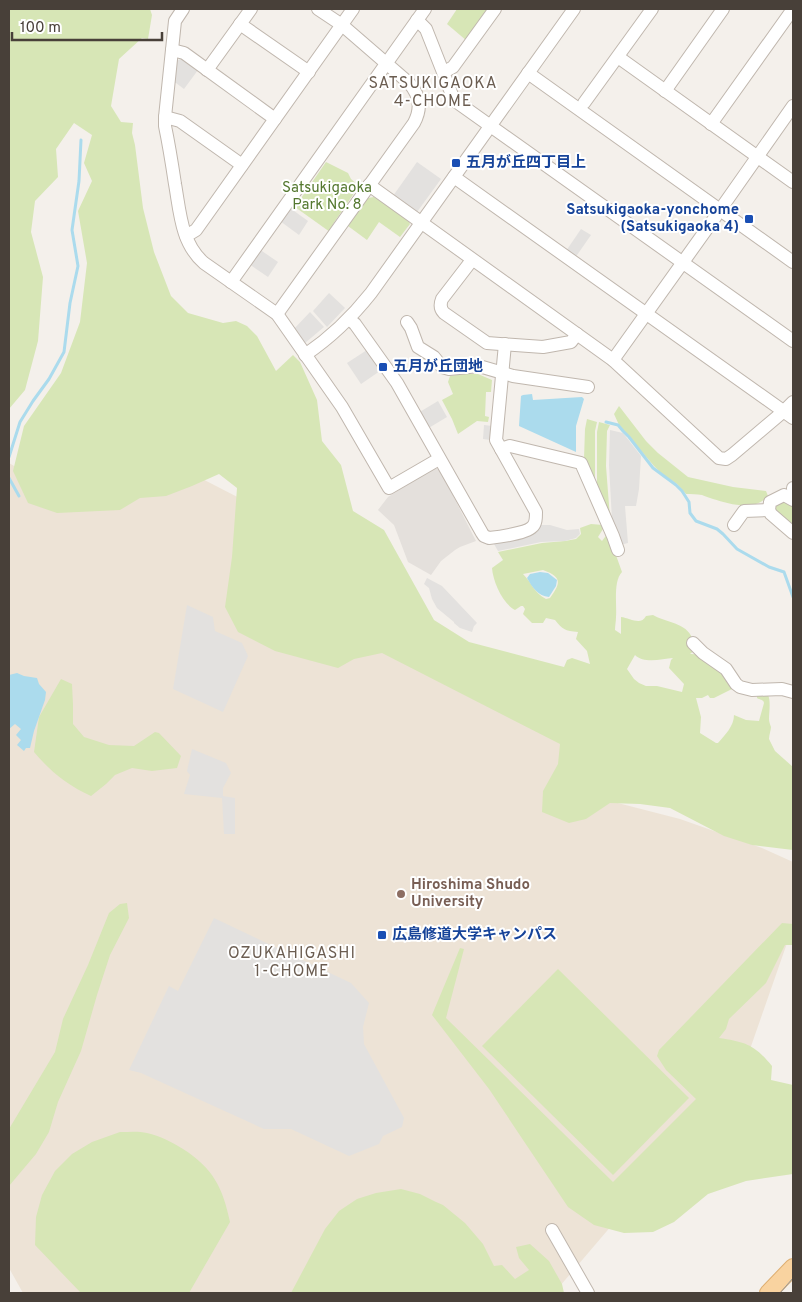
<svg xmlns="http://www.w3.org/2000/svg" width="802" height="1302" font-family="Overpass,'Noto Sans JP',sans-serif">
	<style>
		.industrial { fill: #e4e0dc }
		.education { fill: #ede3d6 }
		.green { fill: #d7e6b6; fill-rule: evenodd }
		.parking { fill: #e3e1df }
		.water { fill: #abdbed }
		.lines { fill: none; stroke-linecap: round; stroke-linejoin: round }
		.stream { stroke: #abdbed; stroke-width: 3 }
		.minor-casing { stroke: #c0b7ae; stroke-width: 14 }
		.major-casing { stroke: #deae70; stroke-width: 18 }
		.minor { stroke: #fff; stroke-width: 12 }
		.major { stroke: #f9d3a0; stroke-width: 16 }
		.tram { stroke: #999; stroke-width: 1 }
		.transit-dot { fill: #1a4fb4; stroke: #fff; stroke-width: 2 }
		.education-dot { fill: #8d6e63; stroke: #fff; stroke-width: 2 }
		.labels { text-anchor: middle; dominant-baseline: central; stroke-width: 4; stroke-linejoin: round; paint-order: stroke }
		.transit-label { font-size: 15px; font-weight: bold; fill: #164399; stroke: #fff; text-anchor: start }
		.park-label { font-size: 15px; fill: #54782f; stroke: #fff }
		.education-label { font-size: 15px; font-weight: bold; fill: #785e54; stroke: #fff; text-anchor: start }
		.neighbourhood-label { font-size: 16px; letter-spacing: 1px; fill: #6b5d51; stroke: #fff }
	</style>
	<rect width="100%" height="100%" fill="#f4f0eb"/>
	<polygon class="industrial" points="434,468 440,470 476,541 460,547 455,550 441,561 431,575 408,562 394,525 378,510 388,497"/>
	<polygon class="education" points="9,463 69,498 183,469 251,504 359,637 567,737 575,792 680,819 762,848 793,862 793,926 734,1095 624,1211 554,1293 23,1293 9,1268"/>
	<g class="green">
		<path d="M9 9H150L152 15 148 39 142 38 119 59 111 106 121 122 133 123 132 133 135 145 143 208 154 252 171 296 188 313 223 323 236 321 247 326 257 336 276 371 293 355 300 362 317 400 322 441 341 465 353 511 384 530 434 620 469 642 564 667 567 660 572 658 590 664 587 651 576 639 578 632C565 631 562 629 555 620L546 618 543 623H532L523 614 525 609 523 606H521L515 610C503 604 493 582 492 568L503 560 498 552 542 543 565 541 576 539 581 534 580 528 591 524 603 525V529L598 537 602 541 608 533 622 572C613 581 617 605 616 617 616 621 615 626 615 630L621 634V617C630 618 641 626 646 616L653 615C665 622 687 623 692 638 694 641 694 646 695 650L690 654C708 653 723 675 734 688L714 698H710L708 695 702 698H696L701 717 700 733 716 743H718C725 735 734 726 734 715L746 720 759 721 764 703C763 699 760 700 757 698V696L768 695C771 701 769 713 769 719 769 722 770 724 771 727 771 730 769 735 769 739L775 751 793 767V850L752 845 724 836 670 808 640 804 610 803 586 819 569 823 542 812 543 791 558 764 560 744 382 653 354 659 338 668 275 651 238 632 225 607 232 557 237 488 219 474 192 486 166 496 140 498 120 510 57 513 28 503 13 471 24 426 61 373 80 322 87 263 78 211 92 181 84 163 92 135 74 123 56 149 58 177 35 201 31 232 43 277 38 341 25 390 9 409ZM543 570C562 577 561 583 550 598L546 599C534 593 532 583 523 574ZM635 655C644 664 662 659 673 658L671 660 669 668 684 684 682 692 657 686H646L639 683 634 679 627 669Z"/>
		<polygon points="457,9 490,9 467,41 447,24"/>
		<polygon points="326,162 348,173 351,179 359,186 333,224 334,226 330,232 295,207"/>
		<polygon points="374,197 405,217 409,222 410,224 400,237 379,222 367,240 348,226 368,198"/>
		<polygon points="464,374 478,374 492,380 491,392 486,392 485,416 489,417 488,422 477,421 458,434 452,419 442,400 453,394 448,382 450,376"/>
		<path d="M619 406 646 441 658 453 688 477 733 487 766 491 768 496C754 512 730 504 713 499 709 498 705 496 702 495 697 494 691 494 686 494L677 484 662 474 654 466 619 425 614 414Z"/>
		<polygon points="587,419 597,422 595,431 595,487 584,459 585,429"/>
		<polygon points="599,422 610,425 607,431 606,466 610,518 597,490 597,432"/>
		<polygon points="783,499 793,504 793,528 774,509 774,504"/>
		<path d="M61 679 72 684 73 705V724L84 737 109 745 134 746 155 732 159 733 181 756 177 768 152 771 132 768 115 775 106 784 91 796C67 785 51 772 34 752L39 717Z"/>
		<polygon points="127,903 129,918 110,955 97,995 81,1051 58,1102 49,1132 36,1154 9,1186 9,1129 55,1052 63,1019 88,965 109,913 120,904"/>
		<path d="M782 923 793 924V945H785L766 983 729 1019 726 1029 719 1038C745 1042 754 1044 772 1066L771 1080 793 1085V1174L746 1181 708 1194 674 1222 653 1232 624 1233 594 1225 568 1207 489 1089 432 1015 460 948 464 949 446 1018 613 1182 696 1099 666 1070 657 1056 659 1050Z"/>
		<polygon points="558,969 689,1098 613,1175 482,1046"/>
		<path d="M120 1132C129 1132 139 1131 147 1133 160 1136 172 1142 183 1149 213 1168 223 1188 230 1222L189 1293H81L35 1245 36 1217 42 1195 55 1171 72 1154 92 1142Z"/>
		<polygon points="401,1189 420,1194 436,1202 443,1205 465,1223 483,1244 494,1266 502,1265 515,1279 529,1270 519,1258 516,1247 530,1244 549,1261 562,1284 564,1293 291,1293 325,1229 339,1211 357,1199 376,1193"/>
	</g>
	<g class="parking">
		<polygon points="182,58 198,70 184,89 176,83 173,83 175,62"/>
		<polygon points="417,162 441,179 417,212 393,196"/>
		<polygon points="290,208 308,221 299,235 280,221"/>
		<polygon points="581,229 591,235 575,258 566,251"/>
		<polygon points="259,249 278,262 268,277 249,264"/>
		<polygon points="329,293 345,308 327,327 313,311"/>
		<polygon points="310,312 324,327 305,343 298,333 295,334 293,330"/>
		<polygon points="367,350 380,371 361,384 347,363"/>
		<polygon points="438,401 447,417 427,429 418,413"/>
		<polygon points="484,425 492,426 491,439 490,440 483,439"/>
		<polygon points="610,430 623,433 641,456 639,489 636,506 625,506 628,543 620,545 612,520 609,465"/>
		<polygon points="539,525 550,525 567,530 579,529 580,534 576,538 565,541 541,542 498,551 494,544"/>
		<polygon points="427,578 442,586 477,623 474,626 472,632 460,628 454,623 454,622 437,608 432,599 429,588 424,584"/>
		<polygon points="187,605 213,617 215,631 242,643 248,656 223,712 173,689"/>
		<polygon points="192,749 226,763 231,773 223,788 223,796 235,798 235,834 224,834 222,798 184,794 190,775 187,771"/>
		<polygon points="214,918 351,983 369,1003 363,1027 364,1044 404,1118 402,1127 383,1136 379,1144 349,1156 291,1129 264,1129 141,1073 129,1070 169,986 178,991"/>
	</g>
	<g class="water">
		<polygon points="532,394 533,400 582,397 584,399 576,426 576,452 519,426 521,396 523,395"/>
		<path d="M540 572 548 573 557 580 556 586 549 597C538 596 532 587 527 578L530 574Z"/>
		<polygon points="17,673 24,676 37,678 39,684 46,692 45,700 34,731 30,748 26,748 24,751 17,745 21,740 16,735 21,729 15,724 9,729 9,675"/>
	</g>
	<g class="lines">
		<g class="stream">
			<polyline points="606,422 618,425 623,431 629,437 653,468 676,485 682,491 689,502 690,513 696,521 717,529 723,534 737,549 769,567 784,572 793,597"/>
			<polyline points="9,457 20,422 33,401 49,379 64,352 70,303 78,266 72,230 79,181 81,140"/>
			<polyline points="9,478 19,496"/>
		</g>
		<defs>
			<g id="minor">
				<path d="M183 9 175 21 165 117V126C169 145 172 164 175 184 180 212 181 243 204 263L277 314 342 407 389 488 439 459"/>
				<polyline points="417,20 426,29 454,100 793,341"/>
				<polyline points="240,24 309,72"/>
				<polyline points="172,50 184,53 275,119"/>
				<polyline points="618,57 793,182"/>
				<polyline points="207,70 251,9"/>
				<polyline points="444,72 453,67 495,9"/>
				<polyline points="528,73 793,262"/>
				<polyline points="665,91 723,9"/>
				<polyline points="584,103 652,9"/>
				<polyline points="165,117 180,121 242,165"/>
				<polyline points="711,124 793,9"/>
				<polyline points="454,177 793,418"/>
				<polyline points="369,185 613,360 719,458 726,459 732,455 784,411 793,402"/>
				<polyline points="720,210 793,106"/>
				<polyline points="186,236 196,230 353,9"/>
				<path d="M472 260 442 299C440 304 440 309 444 313L487 343 543 347 571 342 577 334"/>
				<polyline points="231,282 425,9"/>
				<path d="M277 314 414 123C422 108 420 95 409 83L342 25 318 9"/>
				<path d="M349 319 355 324 397 383 482 533 484 536 489 538C498 537 527 533 532 527 536 524 536 518 536 512L496 440 505 344"/>
				<polyline points="407,322 411,328 418,347 434,357 442,367 449,369 479,366 513,376 588,387"/>
				<path d="M305 355C330 338 352 317 371 293L574 9"/>
				<polyline points="613,360 716,216"/>
				<polyline points="501,449 510,446 581,463 613,536 618,550"/>
				<polyline points="793,488 793,489"/>
				<polyline points="793,500 784,495 770,502 769,510 771,514 793,533"/>
				<polyline points="734,525 744,511 769,510"/>
				<polyline points="693,643 703,653 726,669 736,684 740,687 752,690 782,689 793,692"/>
				<polyline points="552,1230 588,1293"/>
			</g>
			<polyline id="major" points="768,1293 793,1267"/>
		</defs>
		<use href="#minor" class="minor-casing"/>
		<use href="#major" class="major-casing"/>
		<use href="#minor" class="minor"/>
		<use href="#major" class="major"/>
		<polyline class="tram" points="780,1293 793,1278"/>
	</g>
	<g class="transit-dot">
		<rect x="451" y="158" width="10" height="10" rx="2.5"/>
		<rect x="744" y="214" width="10" height="10" rx="2.5"/>
		<rect x="378" y="362" width="10" height="10" rx="2.5"/>
		<rect x="377" y="930" width="10" height="10" rx="2.5"/>
	</g>
	<circle class="education-dot" cx="401" cy="894" r="5"/>
	<g class="labels">
		<g class="transit-label">
			<text x="466" y="163">五月が丘四丁目上</text>
			<text x="739" y="210" text-anchor="end">Satsukigaoka-yonchome<tspan x="739" dy="17">(Satsukigaoka 4)</tspan></text>
			<text x="393" y="367">五月が丘団地</text>
			<text x="392" y="935">広島修道大学キャンパス</text>
		</g>
		<g class="park-label">
			<text x="327" y="188">Satsukigaoka<tspan x="327" dy="17">Park No. 8</tspan></text>
		</g>
		<g class="education-label">
			<text x="411" y="885">Hiroshima Shudo<tspan x="411" dy="17">University</tspan></text>
		</g>
		<g class="neighbourhood-label">
			<text x="433" y="84">SATSUKIGAOKA<tspan x="433" dy="18">4-CHOME</tspan></text>
			<text x="292" y="954">OZUKAHIGASHI<tspan x="292" dy="18">1-CHOME</tspan></text>
		</g>
	</g>
	<rect width="802" height="1302" fill="none" stroke="#484039" stroke-width="20"/>
	<path d="M12 32v8h150v-8" fill="none" stroke="#484039" stroke-width="2.5"/>
	<text x="20" y="32" font-size="15" fill="#484039" stroke="#ffffff" stroke-width="4" paint-order="stroke">100 m</text>
</svg>
